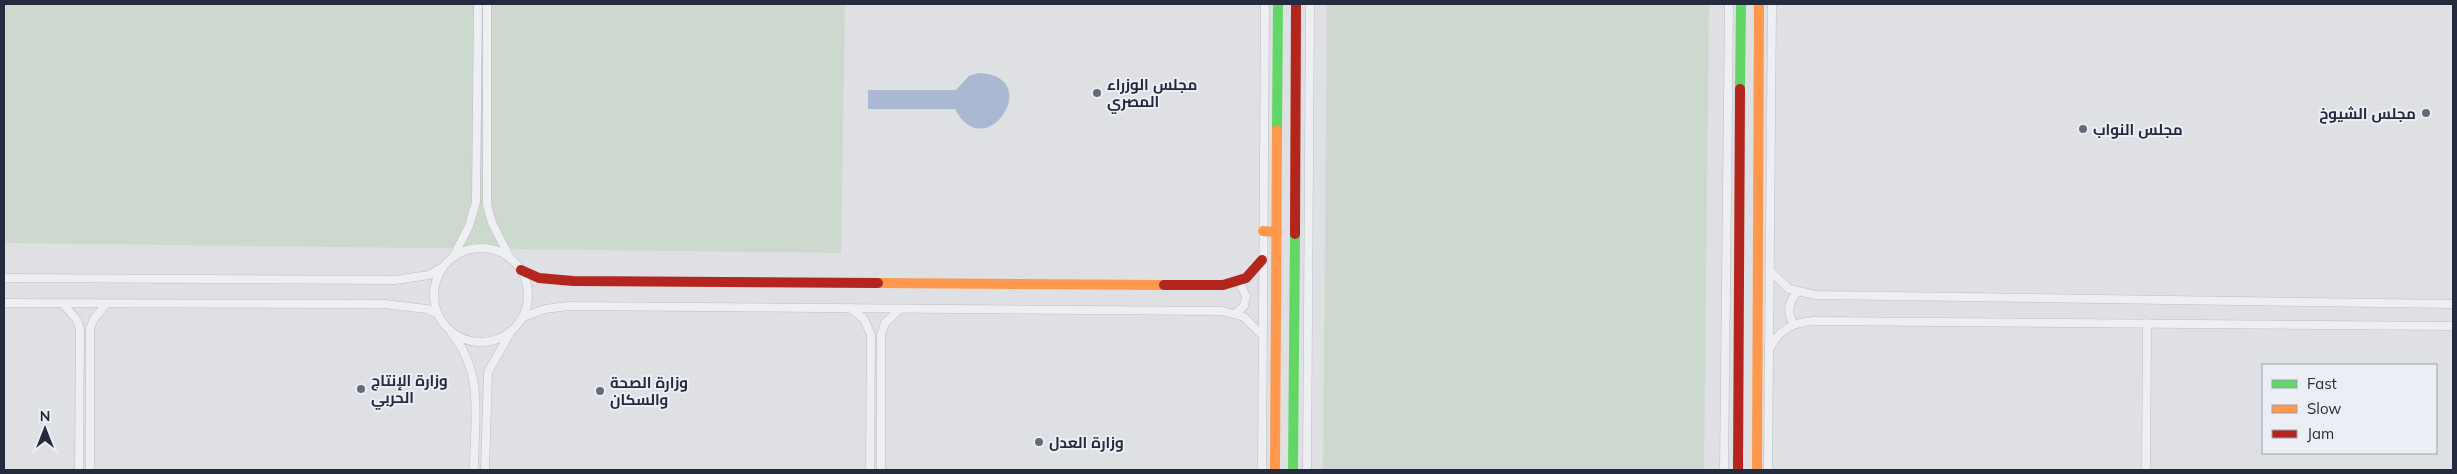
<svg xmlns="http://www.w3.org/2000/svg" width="2457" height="474" font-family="Mulish,Cairo,sans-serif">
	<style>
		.green { fill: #cdd8cf }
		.water { fill: #abb8d2 }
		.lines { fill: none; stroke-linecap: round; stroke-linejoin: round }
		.street-casing { stroke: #bdbec2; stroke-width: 9 }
		.street { stroke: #eeeff2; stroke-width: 8 }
		.fast { stroke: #63d668; stroke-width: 10 }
		.slow { stroke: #ff974d; stroke-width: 10 }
		.jam { stroke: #b3261e; stroke-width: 10 }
		.poi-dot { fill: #666a78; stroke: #eceef5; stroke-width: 2 }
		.labels { text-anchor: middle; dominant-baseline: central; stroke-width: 4; stroke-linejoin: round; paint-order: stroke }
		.poi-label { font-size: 15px; font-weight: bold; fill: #252b3e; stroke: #eceef5; text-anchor: start }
	</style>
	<rect width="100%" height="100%" fill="#dfe0e4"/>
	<g class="green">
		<polygon points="4,4 845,4 841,253 4,243"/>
		<polygon points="1327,4 1709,4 1704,470 1323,470"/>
	</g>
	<path class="water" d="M978 73C1047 75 985 168 955 109H868V90H956L969 76Z"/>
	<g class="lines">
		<defs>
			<g id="street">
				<polyline points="487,4 487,205 492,223 510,258"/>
				<circle cx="481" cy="295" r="47"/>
				<polyline points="453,257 469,226 476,202 478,4"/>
				<polyline points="1771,272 1789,289 1816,295 2453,304"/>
				<polyline points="4,278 395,280 429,275 443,267"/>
				<polyline points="4,303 384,304 427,309 438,314"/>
				<polyline points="64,305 77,320 80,329 79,470"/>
				<polyline points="850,308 864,319 871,335 870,470"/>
				<polyline points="1236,313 1244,306 1246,296 1239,282"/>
				<polyline points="523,317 545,309 568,306 1222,311 1244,317 1262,335"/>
				<path d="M1794 324C1786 313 1789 302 1797 292"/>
				<path d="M452 334C485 374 474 422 474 470"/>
				<path d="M1770 348C1779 329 1794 322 1814 321L2453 326"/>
				<polyline points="90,470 90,328 94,319 106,304"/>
				<polyline points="485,470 488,372 510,333"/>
				<polyline points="881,470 881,335 885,323 900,309"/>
				<polyline points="1262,470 1265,4"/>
				<polyline points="1307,470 1310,4"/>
				<polyline points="1724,470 1729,4"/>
				<polyline points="1768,470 1772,4"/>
				<polyline points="2146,470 2147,323"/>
			</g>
		</defs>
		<use href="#street" class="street-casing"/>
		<use href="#street" class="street"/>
		<g class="fast">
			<polyline points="1740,89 1741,4"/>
			<polyline points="1277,130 1278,4"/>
			<polyline points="1293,470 1295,234"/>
		</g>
		<g class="slow">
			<polyline points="1263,231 1277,232"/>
			<polyline points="878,283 1164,285"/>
			<polyline points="1275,470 1277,130"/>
			<polyline points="1757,470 1759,4"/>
		</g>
		<g class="jam">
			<polyline points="1295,234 1296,4"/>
			<polyline points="521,270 539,278 573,281 878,283"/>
			<polyline points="1164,285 1223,285 1246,278 1262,260"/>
			<polyline points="1738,470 1740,89"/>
		</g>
	</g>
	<g class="poi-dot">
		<circle cx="1097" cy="93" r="5"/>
		<circle cx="2426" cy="113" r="5"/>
		<circle cx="2083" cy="129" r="5"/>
		<circle cx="361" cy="389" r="5"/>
		<circle cx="600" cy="391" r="5"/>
		<circle cx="1039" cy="442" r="5"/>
	</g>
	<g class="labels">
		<g class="poi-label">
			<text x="1107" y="84">مجلس الوزراء<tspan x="1107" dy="17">المصري</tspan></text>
			<text x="2416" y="113" text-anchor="end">مجلس الشيوخ</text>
			<text x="2093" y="129">مجلس النواب</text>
			<text x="371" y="380">وزارة الإنتاج<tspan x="371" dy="17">الحربي</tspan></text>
			<text x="610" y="382">وزارة الصحة<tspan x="610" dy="17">والسكان</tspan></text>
			<text x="1049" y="442">وزارة العدل</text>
		</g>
	</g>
	<rect width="2457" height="474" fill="none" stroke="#252b3e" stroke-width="10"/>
	<rect x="2262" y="364" width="175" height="90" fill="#eceef5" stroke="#9ca0ac"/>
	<rect x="2272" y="380" width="25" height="8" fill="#63d668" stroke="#9ca0ac"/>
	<text x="2307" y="389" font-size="15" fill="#252b3e">Fast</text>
	<rect x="2272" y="405" width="25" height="8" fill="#ff974d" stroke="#9ca0ac"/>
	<text x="2307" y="414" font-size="15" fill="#252b3e">Slow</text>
	<rect x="2272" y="430" width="25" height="8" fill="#b3261e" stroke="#9ca0ac"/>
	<text x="2307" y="439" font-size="15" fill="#252b3e">Jam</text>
	<g transform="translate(45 429)" stroke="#eceef5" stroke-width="4" paint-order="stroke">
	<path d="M0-4L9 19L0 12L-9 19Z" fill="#252b3e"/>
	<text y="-8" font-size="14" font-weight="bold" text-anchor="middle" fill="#252b3e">N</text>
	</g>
</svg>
